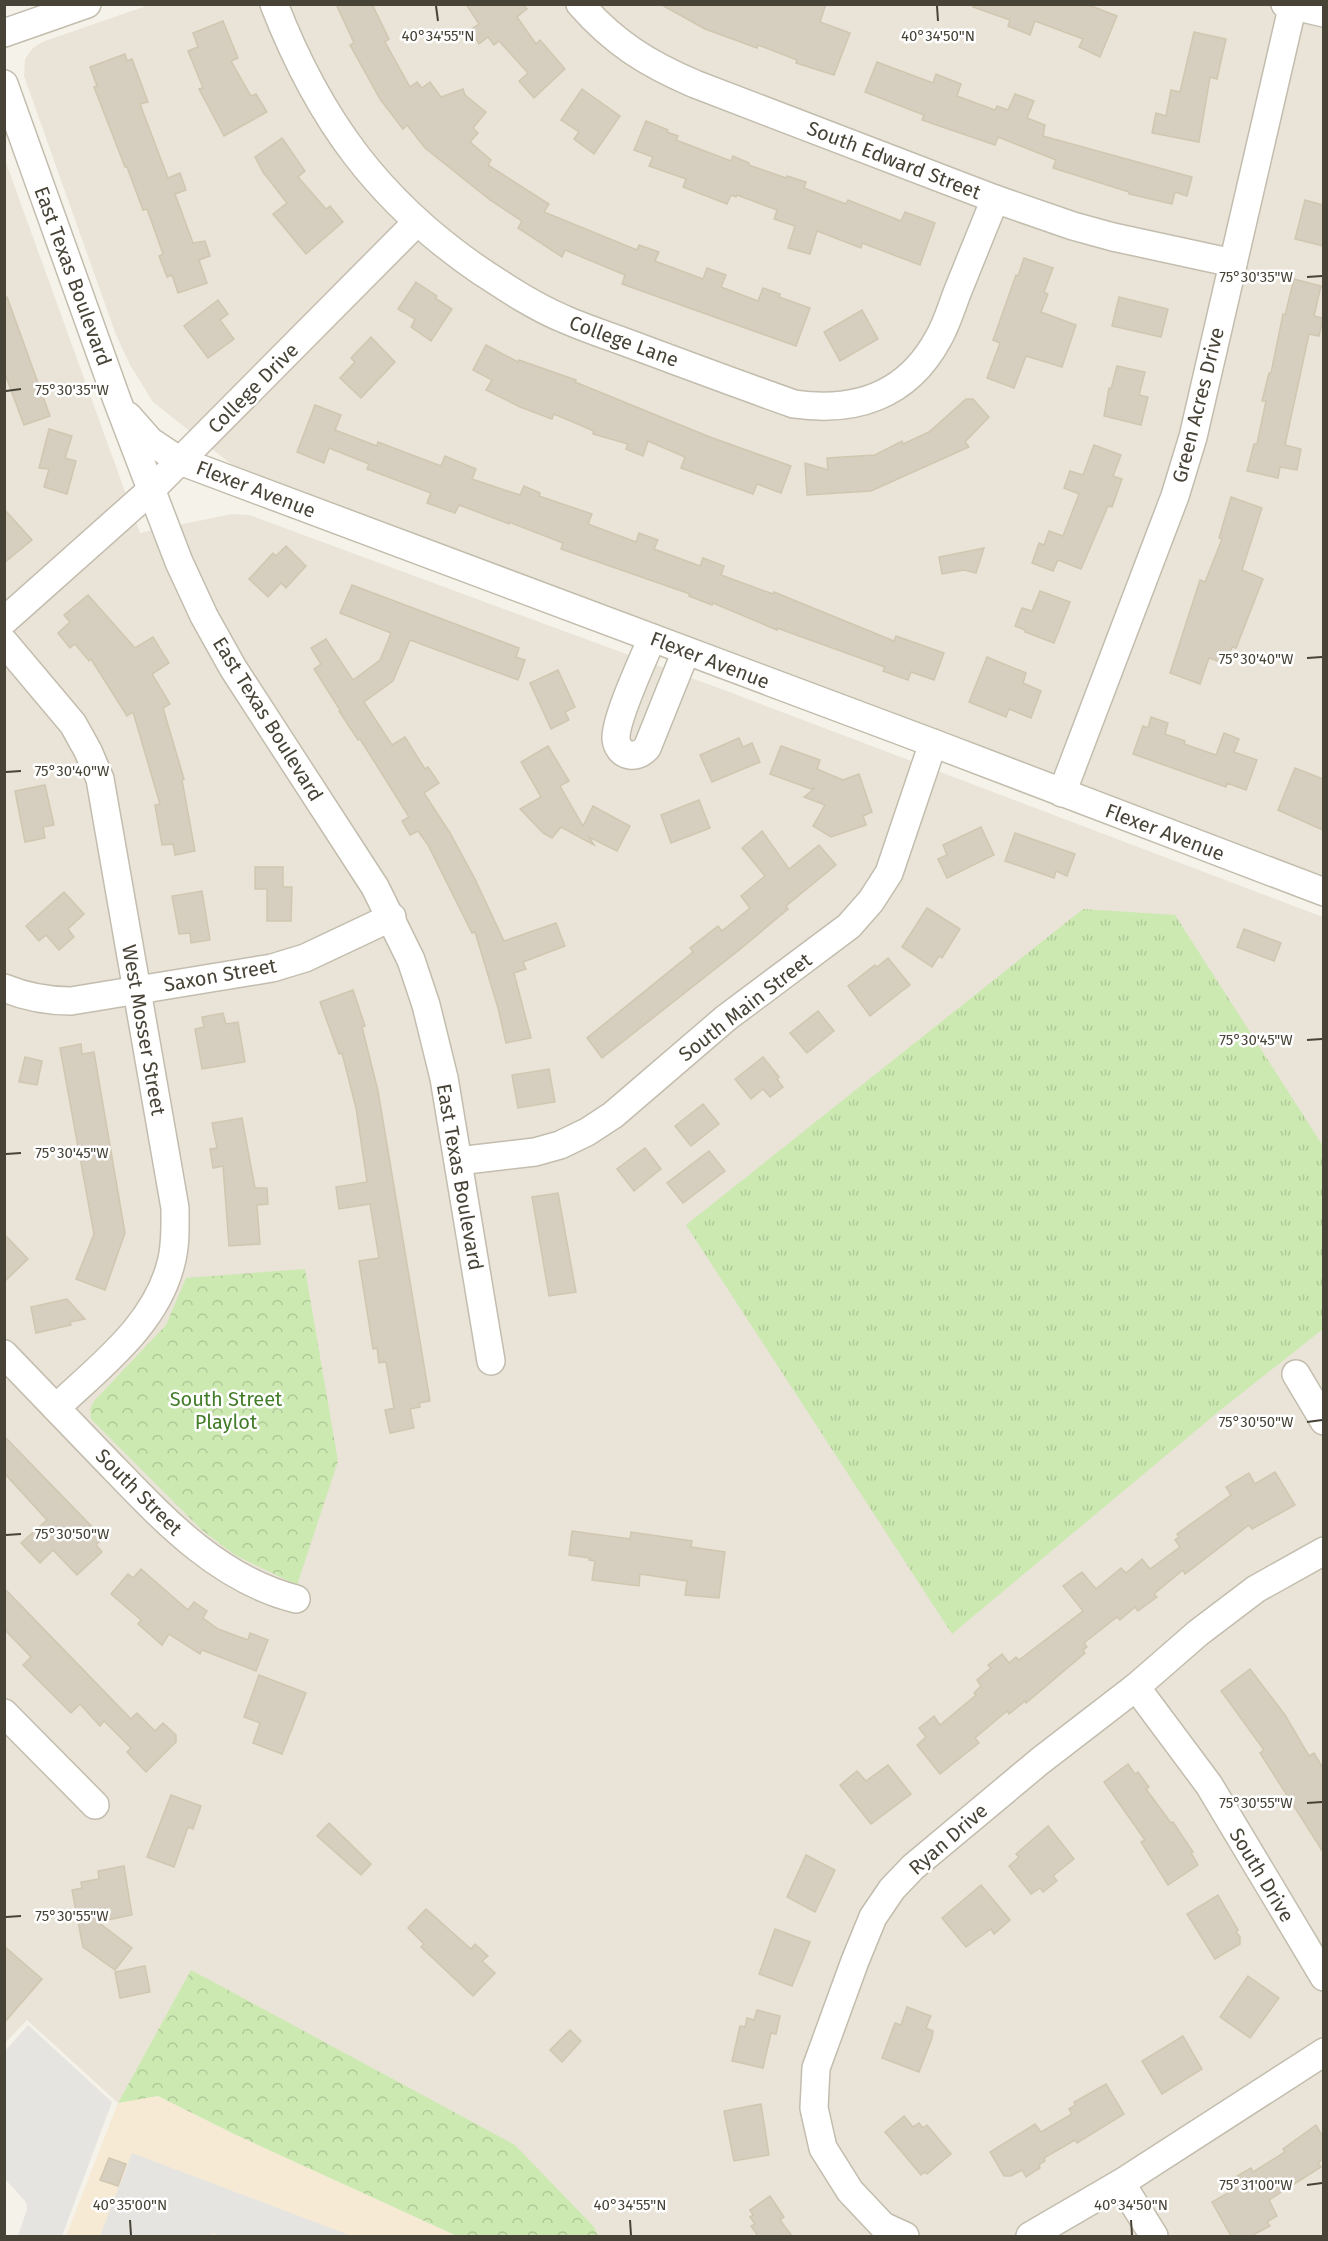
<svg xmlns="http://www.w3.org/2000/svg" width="1328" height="2241" font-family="'Fira Sans',sans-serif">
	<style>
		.residential { fill: #e9e4d7 }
		.commercial { fill: #f6ead4 }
		.grass { fill: url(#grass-tufts) }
		.forest { fill: url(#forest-crowns) }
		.parking { fill: #e6e4e0 }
		.building { fill: #d6cebe; stroke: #d1c7b1; stroke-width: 1.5 }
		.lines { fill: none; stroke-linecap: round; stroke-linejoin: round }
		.minor-casing { stroke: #c3bdae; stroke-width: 30 }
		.minor { stroke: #fff; stroke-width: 27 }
		.ticks { fill: none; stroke: #484337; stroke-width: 2 }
		.labels { text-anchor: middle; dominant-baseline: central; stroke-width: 5; stroke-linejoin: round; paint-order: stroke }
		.street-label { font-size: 20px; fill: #484337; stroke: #fff }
		.park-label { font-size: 20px; fill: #427c28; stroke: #fff }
		.ticks-label { font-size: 15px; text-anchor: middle; fill: #484337; stroke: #fff; stroke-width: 5; stroke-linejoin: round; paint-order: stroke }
	</style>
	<defs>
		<pattern id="grass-tufts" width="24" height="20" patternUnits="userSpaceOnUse" patternTransform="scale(1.5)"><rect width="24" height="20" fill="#cce9b1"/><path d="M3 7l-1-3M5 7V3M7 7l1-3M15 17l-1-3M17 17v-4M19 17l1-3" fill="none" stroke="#b1c999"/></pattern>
		<pattern id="forest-crowns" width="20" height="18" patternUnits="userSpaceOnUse" patternTransform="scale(1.5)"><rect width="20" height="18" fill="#cce9b1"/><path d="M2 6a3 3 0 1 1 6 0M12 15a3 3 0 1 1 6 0" fill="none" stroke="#b1c999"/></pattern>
	</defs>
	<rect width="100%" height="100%" fill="#f5f2e9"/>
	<g class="residential">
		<polygon points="152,4 1323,5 1323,880 241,472 153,402 130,365 116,335 24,76 25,59 32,49 42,42"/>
		<polygon points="4,157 140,533 232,514 249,515 724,690 1323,917 1323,2236 598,2236 594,2227 191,1971 118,2103 27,2020 5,2043"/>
	</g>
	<polygon class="commercial" points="158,2096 234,2134 457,2236 66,2236 118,2103"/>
	<polygon class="grass" points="1083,909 1175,915 1323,1146 1323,1329 1218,1412 952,1634 686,1225"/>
	<g class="forest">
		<polygon points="305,1269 338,1461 297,1585 235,1555 202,1530 91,1419 90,1409 94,1401 166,1325 186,1278"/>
		<polygon points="191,1970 515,2145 594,2227 598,2236 457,2236 234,2134 158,2096 118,2103"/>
	</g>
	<g class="parking">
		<polygon points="28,2025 112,2102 62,2236 18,2236 27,2209 26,2202 5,2179 5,2051"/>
		<polygon points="132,2153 153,2161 352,2236 220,2236 212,2233 210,2236 100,2236"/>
	</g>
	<g class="building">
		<polygon points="336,4 372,4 389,39 385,42 410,87 417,82 422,88 430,82 441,97 463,89 465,95 486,112 473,128 478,133 470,142 491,160 488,165 549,204 544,212 637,250 639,245 659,252 655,261 703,279 707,268 726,275 721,287 758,301 763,288 780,294 779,297 810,308 796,346 622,284 625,275 565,250 562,257 518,228 522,221 490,200 425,148 407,125 403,129 380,99 350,45 354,43"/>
		<polygon points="466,4 523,4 527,9 517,17 536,44 540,40 565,69 534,98 519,81 528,73 499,41 494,45 488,37 479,44 470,30 479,24"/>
		<polygon points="660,4 826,4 820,22 850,33 834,75 796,63 797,60 758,45 757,48 705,29"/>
		<polygon points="974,4 1086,4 1117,16 1100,57 1079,47 1083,39 1035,21 1030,35 1008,26 1010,20 973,7"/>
		<polygon points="223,21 238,58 231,61 251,96 256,94 267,112 224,136 199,89 203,88 188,51 198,47 193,33"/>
		<polygon points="1194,32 1226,39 1217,79 1210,77 1199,142 1152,133 1156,113 1166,116 1171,90 1180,92"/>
		<polygon points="125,54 127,61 132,59 148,102 140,104 168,178 180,173 186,190 175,194 193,243 205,241 210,256 199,260 207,283 178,293 172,275 167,277 159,256 163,254 147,209 143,210 127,167 125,167 94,87 97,86 90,67"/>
		<polygon points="877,62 933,83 936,74 961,84 957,96 995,110 997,106 1008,110 1015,94 1034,101 1027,118 1045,125 1043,136 1192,177 1187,196 1175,192 1172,204 1129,194 1129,192 1053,168 1056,160 998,137 995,145 922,120 924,115 865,92"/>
		<polygon points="582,89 620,116 594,154 574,139 579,132 561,120"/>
		<polygon points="646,121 668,130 667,132 678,136 676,140 731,161 733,156 749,163 749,165 786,178 787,176 806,182 804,188 846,204 848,200 901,221 905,212 935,223 920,265 862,243 861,248 817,231 810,254 788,248 795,226 774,219 777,210 737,195 736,197 731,195 727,204 683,187 686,179 649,166 653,157 634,150"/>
		<polygon points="282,138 305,171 298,177 326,209 330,206 343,222 306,254 273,214 287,203 263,172 255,157"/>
		<polygon points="1305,200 1323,205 1323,246 1295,239"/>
		<polygon points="1024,258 1053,268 1044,292 1048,294 1041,312 1076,325 1062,367 1026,356 1014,388 987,378 1000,343 993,340 1016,275 1018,276"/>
		<polygon points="1294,279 1321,286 1314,316 1323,318 1319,336 1309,334 1285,445 1301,449 1297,470 1280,467 1278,478 1247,471 1254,444 1257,444 1266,401 1262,401 1269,373 1271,373 1283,314 1285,315"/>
		<polygon points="416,282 437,296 435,298 452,309 431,341 411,327 415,319 398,309"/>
		<polygon points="4,297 7,297 50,416 24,425 4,371"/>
		<polygon points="1119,297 1168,309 1161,337 1112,326"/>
		<polygon points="218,300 228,314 220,320 234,339 208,358 184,326"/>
		<polygon points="862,310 878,339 840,361 824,332"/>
		<polygon points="371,337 395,362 361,398 340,378 355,362 351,358"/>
		<polygon points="486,345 518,362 519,360 576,380 575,382 710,437 791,466 781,493 757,484 753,494 681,468 685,457 648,441 643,456 626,449 628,444 593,434 594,431 554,414 552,419 520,407 486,390 492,380 473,370"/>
		<polygon points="1117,366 1145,372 1139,395 1148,397 1141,425 1104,416 1109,388 1111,389"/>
		<polygon points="966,399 973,399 989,417 965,442 969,447 871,491 807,495 805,463 828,470 827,458 875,455 902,441 903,444 929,432"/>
		<polygon points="315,405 341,415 335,430 377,446 378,442 441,466 445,456 476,469 472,479 520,495 524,486 540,493 539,496 592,514 588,524 636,542 639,533 658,540 654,549 700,566 703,558 724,566 721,575 740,582 773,594 774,592 894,641 896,636 944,653 934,680 911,672 908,680 883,671 885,667 777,628 777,630 713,603 712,605 689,596 690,594 561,549 563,543 509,522 509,524 459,505 455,513 427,503 431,493 367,469 369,464 329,448 324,463 297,452"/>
		<polygon points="49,429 72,436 65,458 76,461 67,494 44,487 49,469 39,468"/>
		<polygon points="1094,445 1121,455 1113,476 1122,479 1112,507 1108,506 1081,569 1058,560 1053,571 1032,563 1039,543 1044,545 1049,531 1063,536 1079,494 1064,488 1070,471 1083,475"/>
		<polygon points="1231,497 1262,508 1242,570 1263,579 1236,648 1232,647 1226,664 1209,658 1200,684 1170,673 1200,580 1205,582 1222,539 1219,538"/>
		<polygon points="4,509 32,540 4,563"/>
		<polygon points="286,546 306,566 286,588 281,583 268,597 249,579 273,553 276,556"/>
		<polygon points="984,548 976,573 964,570 942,574 939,557"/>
		<polygon points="352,585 519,648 516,657 525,660 518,680 410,640 393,681 364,702 392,745 405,737 425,769 428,767 439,783 424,793 450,833 475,879 504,941 556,923 565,946 523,962 526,969 514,973 531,1038 506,1043 498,1008 475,932 472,933 428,845 418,831 410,835 402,821 409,817 360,739 358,740 339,711 340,710 314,669 321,664 311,648 326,639 353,680 380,660 391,633 340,613"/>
		<polygon points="1040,591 1070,602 1054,643 1025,632 1025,630 1015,626 1022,608 1032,611"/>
		<polygon points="88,595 135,648 153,637 169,663 152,674 170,704 163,708 184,779 182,780 195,851 175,855 173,844 162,845 155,805 160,804 133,712 127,716 91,659 89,661 75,644 70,648 58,633 70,622 64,615"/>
		<polygon points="987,657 1026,673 1023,683 1041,691 1031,718 1009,709 1006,717 969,702"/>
		<polygon points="558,670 575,707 565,712 569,720 551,729 530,683"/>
		<polygon points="1151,717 1168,723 1165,734 1185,741 1184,744 1216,755 1224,733 1239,739 1234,752 1257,760 1246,790 1227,783 1226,787 1133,754 1143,726 1148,728"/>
		<polygon points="739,738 743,747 752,743 760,762 712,782 700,755"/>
		<polygon points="548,746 569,781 560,786 583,826 593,806 630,826 617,851 589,837 594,845 561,827 552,838 543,833 520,809 541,797 521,762"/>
		<polygon points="781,746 820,760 817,769 843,780 859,774 872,812 863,816 866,825 831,837 813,826 825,805 804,797 815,788 811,789 770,774"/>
		<polygon points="1295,768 1323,779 1323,830 1278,810"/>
		<polygon points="45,785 54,825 43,827 45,838 25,842 15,791"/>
		<polygon points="699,800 710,828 671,843 661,815"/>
		<polygon points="981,827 994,855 947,878 938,859 947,855 943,845"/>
		<polygon points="762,831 789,869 819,845 836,865 786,906 788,909 738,951 602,1058 587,1038 693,952 690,948 718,926 722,931 750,908 741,896 765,876 742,848"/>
		<polygon points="1015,833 1075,854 1067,876 1056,871 1054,878 1005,861"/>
		<polygon points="255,867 283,867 283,887 292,887 291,921 267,921 267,889 255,889"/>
		<polygon points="202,891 210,940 191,943 190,933 179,934 172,896"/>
		<polygon points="64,892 84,914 68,929 74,937 59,950 46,935 39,941 26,926"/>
		<polygon points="927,908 960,929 942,958 939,956 932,967 902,947"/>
		<polygon points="1244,929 1281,943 1274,961 1237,947"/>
		<polygon points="888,958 910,985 870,1016 848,986 875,965 877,967"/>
		<polygon points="353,990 365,1026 362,1027 378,1091 430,1401 419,1403 420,1407 410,1409 414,1428 390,1433 385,1410 394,1408 386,1362 379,1363 377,1348 373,1349 359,1261 379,1258 370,1204 339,1209 336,1187 367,1182 356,1108 342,1053 339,1054 320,1002"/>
		<polygon points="818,1011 834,1031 807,1053 790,1033"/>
		<polygon points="223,1013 226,1024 238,1022 245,1062 202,1069 195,1029 204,1027 202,1017"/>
		<polygon points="81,1044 82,1054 94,1052 125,1233 105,1290 76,1279 94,1234 60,1048"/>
		<polygon points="25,1057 42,1061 37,1085 19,1082"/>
		<polygon points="763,1057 779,1077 777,1079 783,1087 770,1097 763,1089 751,1099 735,1079"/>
		<polygon points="549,1069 555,1102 518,1108 512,1075"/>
		<polygon points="703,1104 719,1124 691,1146 675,1126"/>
		<polygon points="242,1118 255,1188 267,1188 268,1204 257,1205 260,1244 229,1246 223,1166 213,1168 210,1149 217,1148 212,1123"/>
		<polygon points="645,1148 661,1169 634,1191 617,1169"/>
		<polygon points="709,1151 725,1171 683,1203 667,1183"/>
		<polygon points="558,1193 576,1292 549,1296 532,1197"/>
		<polygon points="4,1234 28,1259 4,1282"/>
		<polygon points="67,1299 85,1319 70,1322 71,1325 36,1333 31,1307"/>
		<polygon points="4,1436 103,1538 96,1545 102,1552 77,1575 53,1550 40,1563 21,1543 47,1520 4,1473"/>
		<polygon points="1275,1472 1295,1505 1252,1529 1249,1525 1185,1574 1183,1570 1154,1594 1157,1597 1138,1611 1135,1607 1120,1620 1117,1617 1084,1643 1087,1647 1083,1650 1085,1653 1026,1703 1025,1701 1009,1714 1007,1711 975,1738 979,1743 940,1774 917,1745 926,1737 919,1728 934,1716 940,1725 976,1695 974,1693 981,1686 977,1680 991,1668 988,1665 1002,1654 1009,1663 1016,1657 1019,1660 1083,1611 1063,1586 1082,1572 1096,1589 1121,1568 1126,1573 1142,1559 1150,1569 1180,1547 1175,1540 1179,1537 1177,1534 1231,1495 1226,1487 1249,1473 1255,1484"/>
		<polygon points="572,1531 630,1539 631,1532 692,1541 691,1547 725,1552 719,1598 685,1595 687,1581 640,1574 639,1586 592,1580 595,1561 589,1560 590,1558 569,1555"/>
		<polygon points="141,1569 188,1610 194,1602 207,1611 203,1618 218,1629 248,1640 250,1633 268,1640 256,1671 202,1650 200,1654 169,1634 162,1645 138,1624 141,1620 111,1594 128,1574 133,1578"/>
		<polygon points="4,1588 131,1719 137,1713 155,1731 163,1723 176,1735 176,1742 146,1772 127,1752 131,1748 104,1721 100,1726 80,1704 71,1713 23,1665 31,1657 4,1629"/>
		<polygon points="1250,1669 1285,1715 1309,1756 1314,1753 1323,1768 1323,1852 1260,1753 1264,1750 1221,1691"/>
		<polygon points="259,1675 306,1693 282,1754 253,1743 260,1723 244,1717"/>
		<polygon points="1128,1764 1135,1774 1138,1772 1149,1787 1146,1789 1171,1823 1173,1822 1193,1852 1191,1853 1198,1865 1168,1885 1141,1842 1145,1840 1104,1782"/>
		<polygon points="888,1765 911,1794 871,1824 840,1785 857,1771 866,1781"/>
		<polygon points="171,1795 201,1806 193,1829 188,1827 174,1867 147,1857"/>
		<polygon points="329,1823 371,1864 361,1875 317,1836"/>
		<polygon points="1048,1826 1074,1859 1053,1876 1057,1881 1043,1892 1040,1888 1031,1894 1009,1866 1019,1857 1016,1854"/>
		<polygon points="806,1855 835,1870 815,1912 787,1897"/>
		<polygon points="124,1866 132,1915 98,1922 132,1948 115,1970 83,1947 72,1890 82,1888 81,1882 99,1879 98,1871"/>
		<polygon points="981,1885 1010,1920 994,1934 991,1929 966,1947 942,1918"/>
		<polygon points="1218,1895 1238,1930 1236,1932 1240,1937 1240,1944 1215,1959 1187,1914"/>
		<polygon points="426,1909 471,1949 475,1944 488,1956 482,1961 495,1973 473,1996 421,1947 424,1944 408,1928"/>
		<polygon points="775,1929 810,1942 792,1986 759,1974"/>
		<polygon points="4,1946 42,1979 4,2023"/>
		<polygon points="145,1966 150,1992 120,1998 115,1972"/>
		<polygon points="1248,1976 1279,1998 1250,2038 1220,2017"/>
		<polygon points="907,2007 931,2016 926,2028 933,2031 932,2038 919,2072 882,2058 895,2023 901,2025"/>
		<polygon points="757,2010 780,2016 776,2034 771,2033 763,2068 732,2061 740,2026 745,2027 747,2018 754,2020"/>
		<polygon points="570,2030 581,2041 562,2062 550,2050"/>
		<polygon points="1183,2036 1202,2069 1162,2094 1142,2061"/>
		<polygon points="1106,2084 1124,2114 1077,2143 1075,2140 1044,2158 1045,2161 1039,2165 1040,2168 1026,2177 1022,2170 1011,2176 1004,2176 990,2152 1035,2124 1041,2132 1072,2114 1069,2109 1075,2105 1074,2102"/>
		<polygon points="761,2104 769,2155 734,2161 724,2111"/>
		<polygon points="904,2116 913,2127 919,2123 923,2128 927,2125 951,2154 927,2174 925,2172 921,2175 885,2132"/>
		<polygon points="1316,2125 1323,2137 1323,2159 1318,2163 1321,2167 1269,2200 1277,2216 1267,2222 1270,2226 1251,2236 1231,2236 1212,2202 1235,2189 1230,2180 1251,2168 1253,2172 1285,2152 1283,2149"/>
		<polygon points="109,2158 126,2164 118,2186 100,2180"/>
		<polygon points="770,2196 784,2217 780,2220 792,2236 758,2236 751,2226 755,2224 750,2217 753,2215 750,2210"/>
	</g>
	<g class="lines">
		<defs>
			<g id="minor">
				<path d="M274 4C319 120 379 202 482 272 508 289 535 307 564 319 589 330 615 338 641 348 692 367 743 386 794 404 855 413 907 396 938 339 947 324 952 305 959 288 971 258 983 229 995 199"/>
				<path d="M580 4C614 43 648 64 695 84L995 199 1073 226 1113 237 1233 263"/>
				<polyline points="1285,4 1324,13"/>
				<polyline points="4,33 87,4"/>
				<polyline points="4,84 117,400 179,562 204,616 233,668 375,887 411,960 426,1005 444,1078 491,1361"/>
				<polyline points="128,416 150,441 180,461 933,743 1324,892"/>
				<polyline points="4,621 150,491 417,222"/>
				<path d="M652 638C643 660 615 719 616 739 617 747 622 754 630 755 637 756 642 753 647 748L686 651"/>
				<path d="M4 642 73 724 88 751 100 779 175 1208C175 1226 176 1245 171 1263 156 1325 100 1366 56 1408"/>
				<polyline points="1062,793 1175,496 1193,437 1293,4"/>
				<path d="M4 988C26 997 47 1001 71 1001L272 968 305 958 392 917"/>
				<polyline points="458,1161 535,1152 560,1145 587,1132 613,1115 726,1018 849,926 871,901 889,873 933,743"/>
				<path d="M4 1354C38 1389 72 1425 106 1460 161 1517 217 1579 296 1599"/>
				<polyline points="1296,1374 1324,1421"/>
				<polyline points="1136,1687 1209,1785 1324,1977"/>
				<polyline points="4,1713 95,1805"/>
				<polyline points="1121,2183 1154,2236"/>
				<polyline points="905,2236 883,2226 850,2191 823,2148 814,2108 816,2068 855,1961 873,1917 892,1889 913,1867 1040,1761 1136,1687 1198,1633 1256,1589 1324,1551"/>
				<polyline points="1030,2236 1121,2183 1324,2052"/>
			</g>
		</defs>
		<use href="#minor" class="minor-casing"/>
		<use href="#minor" class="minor"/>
	</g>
	<path class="ticks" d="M436 6 438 21M937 6 938 21M1307 277 1322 276M6 391 21 389M1307 658 1322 657M6 772 21 771M1307 1040 1322 1039M6 1154 21 1153M1307 1422 1322 1420M6 1535 21 1534M1307 1803 1322 1802M6 1917 21 1916M1307 2185 1322 2183M130 2220 131 2235M630 2220 631 2235M1131 2220 1132 2235"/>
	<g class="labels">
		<g class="street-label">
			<text transform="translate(894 160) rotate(21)">South Edward Street</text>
			<text transform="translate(73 276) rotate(70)">East Texas Boulevard</text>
			<text transform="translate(624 341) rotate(20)">College Lane</text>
			<text transform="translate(253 388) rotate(-45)">College Drive</text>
			<text transform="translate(1198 405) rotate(-76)">Green Acres Drive</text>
			<text transform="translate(256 489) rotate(21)">Flexer Avenue</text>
			<text transform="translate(710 660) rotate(21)">Flexer Avenue</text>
			<text transform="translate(268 719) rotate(58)">East Texas Boulevard</text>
			<text transform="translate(1165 832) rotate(21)">Flexer Avenue</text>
			<text transform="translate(220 975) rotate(-10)">Saxon Street</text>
			<text transform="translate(745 1007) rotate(-38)">South Main Street</text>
			<text transform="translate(144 1030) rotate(80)">West Mosser Street</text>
			<text transform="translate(460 1177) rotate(80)">East Texas Boulevard</text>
			<text transform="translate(139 1492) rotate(45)">South Street</text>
			<text transform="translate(948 1839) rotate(-41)">Ryan Drive</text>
			<text transform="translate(1262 1875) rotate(59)">South Drive</text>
		</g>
		<g class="park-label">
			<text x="226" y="1399">South Street<tspan x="226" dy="23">Playlot</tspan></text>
		</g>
	</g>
	<g class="ticks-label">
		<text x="438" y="41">40°34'55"N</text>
		<text x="938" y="41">40°34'50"N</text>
		<text x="1256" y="282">75°30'35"W</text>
		<text x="72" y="395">75°30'35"W</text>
		<text x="1256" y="664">75°30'40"W</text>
		<text x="72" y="776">75°30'40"W</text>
		<text x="1256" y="1045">75°30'45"W</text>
		<text x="72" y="1158">75°30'45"W</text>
		<text x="1256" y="1427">75°30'50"W</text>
		<text x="72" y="1539">75°30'50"W</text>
		<text x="1256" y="1808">75°30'55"W</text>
		<text x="72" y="1921">75°30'55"W</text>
		<text x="1256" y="2190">75°31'00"W</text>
		<text x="130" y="2210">40°35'00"N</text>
		<text x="630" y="2210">40°34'55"N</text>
		<text x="1131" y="2210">40°34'50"N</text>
	</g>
	<rect width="1328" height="2241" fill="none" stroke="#484337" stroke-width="12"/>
</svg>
